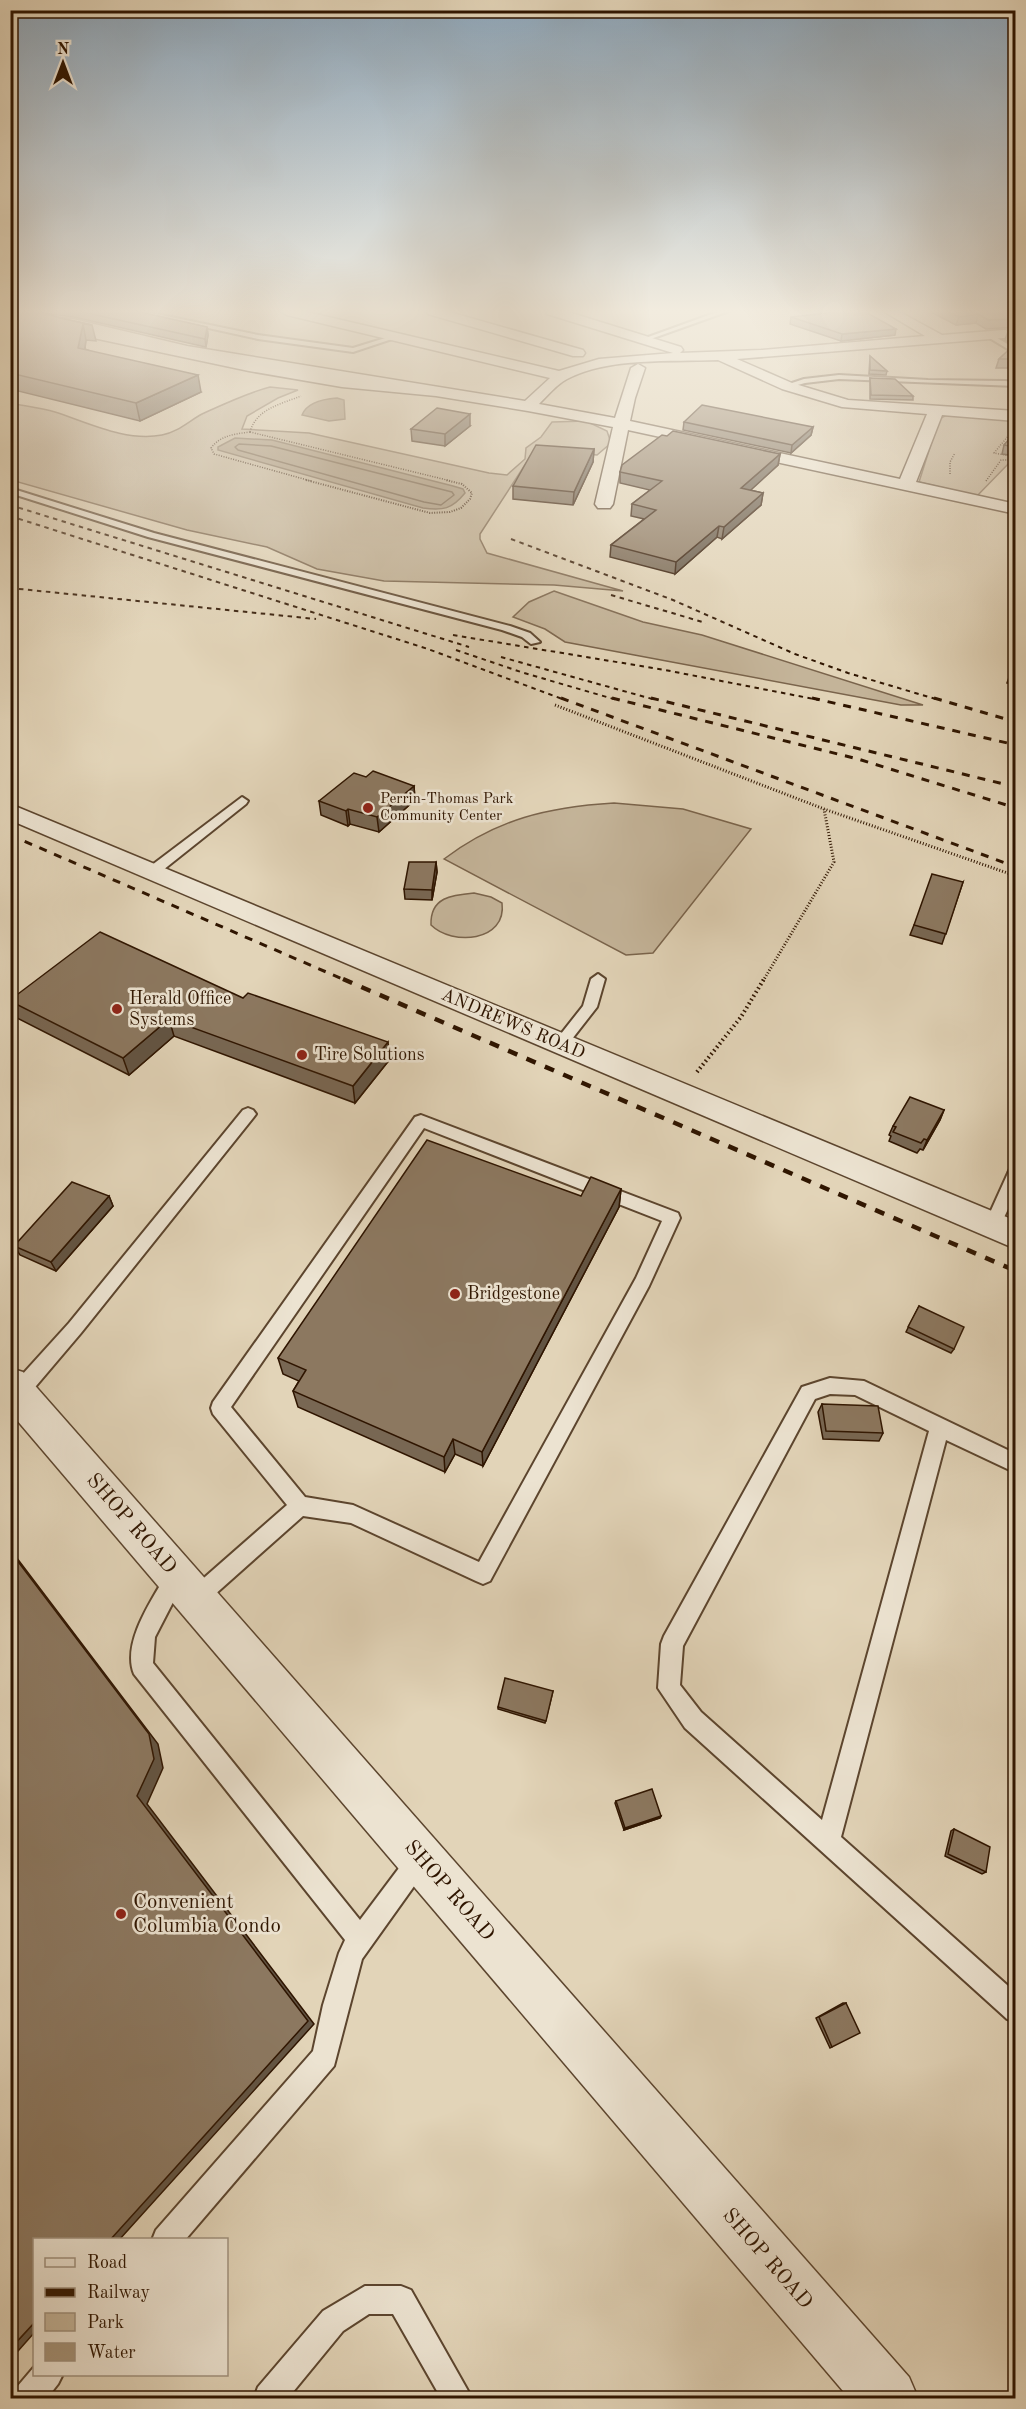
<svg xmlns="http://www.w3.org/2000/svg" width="1026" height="2409" font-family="'Old Standard TT',serif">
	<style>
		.green { fill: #c4b499; stroke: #7a644c; stroke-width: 1.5 }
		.water { fill: #a59379; stroke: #766149; stroke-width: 1.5 }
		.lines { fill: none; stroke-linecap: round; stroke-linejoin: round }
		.shore { stroke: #6a543c; stroke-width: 1.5 }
		.service-casing { stroke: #5c452e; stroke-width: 4 }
		.minor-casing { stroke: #5c452e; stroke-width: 3 }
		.tertiary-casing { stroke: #5c452e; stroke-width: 3 }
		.path-far3 { stroke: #2f1500; stroke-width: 1.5; stroke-dasharray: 1 1.5; stroke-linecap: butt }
		.path-far2 { stroke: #2f1500; stroke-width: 2; stroke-dasharray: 1 1.5; stroke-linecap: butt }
		.path-far1 { stroke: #2f1500; stroke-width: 3; stroke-dasharray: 1 2; stroke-linecap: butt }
		.path { stroke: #2f1500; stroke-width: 4; stroke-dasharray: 1.5 3; stroke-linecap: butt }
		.service { fill: #ece3d1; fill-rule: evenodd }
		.minor { fill: #ece3d1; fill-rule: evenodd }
		.tertiary { fill: #ece3d1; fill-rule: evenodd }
		.rail-far2 { stroke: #2f1500; stroke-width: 2; stroke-dasharray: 4.5 4.5; stroke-linecap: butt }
		.rail-far1 { stroke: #2f1500; stroke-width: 3; stroke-dasharray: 8 8; stroke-linecap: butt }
		.rail { stroke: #2f1500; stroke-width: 4.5; stroke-dasharray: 10 10; stroke-linecap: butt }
		.wall { fill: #786753; stroke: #2f1500; stroke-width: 1.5 }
		.shaded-wall { fill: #625443; stroke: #2f1500; stroke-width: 1.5 }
		.building { fill: #8c7860; stroke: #2f1500; stroke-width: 1.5 }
		.poi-dot { fill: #8f2418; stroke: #ece3d1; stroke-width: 2 }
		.labels { text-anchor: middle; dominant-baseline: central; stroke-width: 5; stroke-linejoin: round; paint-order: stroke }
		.far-poi-label { font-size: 15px; fill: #2f1500; stroke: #ece3d1; text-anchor: start }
		.poi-label { font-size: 18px; fill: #2f1500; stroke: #ece3d1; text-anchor: start }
		.street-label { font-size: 18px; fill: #2f1500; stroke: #ece3d1 }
		.near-street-label { font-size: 21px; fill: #2f1500; stroke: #ece3d1 }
		.near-poi-label { font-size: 21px; fill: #2f1500; stroke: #ece3d1; text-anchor: start }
	</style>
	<rect width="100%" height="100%" fill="#e2d4b8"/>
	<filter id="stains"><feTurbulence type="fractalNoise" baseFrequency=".00333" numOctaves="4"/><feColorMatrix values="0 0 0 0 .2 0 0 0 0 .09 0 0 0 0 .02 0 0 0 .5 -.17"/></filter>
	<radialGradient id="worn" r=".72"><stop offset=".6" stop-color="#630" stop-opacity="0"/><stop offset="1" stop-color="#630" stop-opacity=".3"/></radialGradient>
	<g class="green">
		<path d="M270 387 298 390 278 398 247 416 242 429 309 433 489 473 507 475 525 459 526 448 541 437 552 422 586 421 607 431 611 443 597 455 552 451 530 457 480 534V539L487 553 623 591 554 585 384 581 317 569 267 547 187 530 11 480 10 403C25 406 41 408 55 412 89 423 126 442 162 435 178 432 189 421 202 414 224 404 247 393 270 387Z"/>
		<polygon points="949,414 1015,420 1015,463 1010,462 977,496 919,482 939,419"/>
		<polygon points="554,591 643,622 702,635 923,705 901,705 565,642 545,629 513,617 529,602"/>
		<path d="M614 803 683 809 751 829 653 953 626 955 444 859C497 819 548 807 614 803Z"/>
		<path d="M474 893 491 897 502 903C507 942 452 946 431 925 430 897 452 895 474 893Z"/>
	</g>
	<g class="water">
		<path d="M337 398 344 400 345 419 329 421 302 415C307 402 324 399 337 398Z"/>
		<path d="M235 438 272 440 453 486 463 489 465 493C452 509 443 511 423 508L218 450V447Z"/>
	</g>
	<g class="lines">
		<polygon class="shore" points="239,444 271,446 452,492 454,495 441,505 424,502 238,450 235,447"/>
		<defs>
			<g id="service">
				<polygon points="131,311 142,311 258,335 353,348 395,335 398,337 353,352 258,339"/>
				<polygon points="720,311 729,311 645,341 640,340"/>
				<polygon points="988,335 992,335 1016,349 1016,354 988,337"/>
				<polygon points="839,375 928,380 1005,381 1016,382 1016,386 839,379 805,383 787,388 783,386 804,379"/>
				<polygon points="10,488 154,533 510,626 530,633 540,642 531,644 522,637 502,630 148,537 10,493"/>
				<polygon points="242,797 248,801 246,804 158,874 148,874 147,871 148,868"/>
				<polygon points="598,974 605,979 597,1007 565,1048 555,1048 553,1044 583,1006 591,979"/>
				<polygon points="248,1108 253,1110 256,1114 253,1118 81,1333 25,1399 18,1401 11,1399 11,1387 69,1323 243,1110"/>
				<path d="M421 1115 678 1213 680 1218 649 1286 490 1581 483 1584 476 1581 351 1523 303 1516 203 1605 196 1608 189 1605 186 1598 189 1591 287 1505 213 1414 211 1408 213 1402 415 1117ZM424 1128 662 1221 636 1278 479 1562 353 1505 305 1497 231 1407Z"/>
				<polygon points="1016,1167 1016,1192 1000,1226 998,1231 992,1233 986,1231 984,1226 1008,1173 1010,1169"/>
				<path d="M830 1378 864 1381 1016 1454V1473L946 1440 841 1837 1016 1993V2023L1007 2019 685 1728 658 1688 661 1644 664 1636 802 1387ZM830 1394 855 1395 929 1431 822 1820 701 1712 680 1685 683 1646 815 1399Z"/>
				<path d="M176 1567 183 1570 186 1577 155 1637 153 1663 360 1920 411 1852 419 1848 427 1852 431 1860 427 1868 362 1959 334 2066 185 2240H152L156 2230 313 2051 323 2005 339 1953 345 1940 134 1674C121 1642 154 1597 169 1570Z"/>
				<polygon points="365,2286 401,2286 411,2290 472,2398 441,2398 393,2314 369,2314 343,2331 288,2398 254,2398 258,2387 323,2311"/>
				<polygon points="34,2367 34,2374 63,2374 58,2384 47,2398 13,2398 17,2387"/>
			</g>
			<g id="minor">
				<path d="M10 311C32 311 51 319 73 319L187 346 525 401 550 378 287 315 280 311H303L559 371 599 359 673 353 547 314 546 311H565L681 347 683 350 680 353 761 350 925 336 883 311H898L942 335 1016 329V337L737 359 792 383 848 400 1016 411V421L942 415 916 482 1016 504V514L628 430 613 504 610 508H598L595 504 613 427 528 411 436 396 342 387 249 371 65 332 11 314ZM718 360 782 389 842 407 927 414 900 479 630 421 635 398 645 368 638 364 631 368 615 418 539 404C547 396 557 384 567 379 608 357 672 362 718 360Z"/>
				<polygon points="426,311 446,311 583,350 585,353 583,356 573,356 428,314"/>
				<polygon points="10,804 1016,1221 1016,1249 10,820"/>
			</g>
			<polygon id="tertiary" points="10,1368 23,1372 909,2377 918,2398 849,2398 10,1412"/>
		</defs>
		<use href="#service" class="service-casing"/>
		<use href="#minor" class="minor-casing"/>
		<use href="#tertiary" class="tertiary-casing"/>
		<g class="path-far3">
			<polyline points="250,432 451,481"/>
			<path d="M250 432C235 434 221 435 211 448L214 454 311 481"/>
			<path d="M250 432C256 409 281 404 301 396"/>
			<polyline points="1009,435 994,453 1016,457"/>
			<polyline points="950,474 950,462 955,453"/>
			<polyline points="986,481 1001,460 1016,460"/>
		</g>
		<polyline class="path-far2" points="306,480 430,513 450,512 461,508 470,499 472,493 462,484 445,480"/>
		<g class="path-far1">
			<polyline points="555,705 824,809 1016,876"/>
			<polyline points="763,981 834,862 824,809"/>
		</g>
		<polyline class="path" points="697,1072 741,1017 764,979"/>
		<use href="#service" class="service"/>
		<use href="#minor" class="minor"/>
		<use href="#tertiary" class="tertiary"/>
		<g class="rail-far2">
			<polyline points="10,505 469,647"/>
			<polyline points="10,516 428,649 565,700"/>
			<polyline points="511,539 673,600 795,654 848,673 939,700"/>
			<polyline points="10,588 316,619"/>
			<polyline points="611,595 706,623"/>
			<polyline points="453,635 665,670 819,700"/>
			<polyline points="456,650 524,673 617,700"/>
			<polyline points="501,657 656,700"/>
		</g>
		<g class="rail-far1">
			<polyline points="561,698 1016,867"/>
			<polyline points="612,698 858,759 1016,808"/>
			<polyline points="651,698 1016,787"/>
			<polyline points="812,698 1016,745"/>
			<polyline points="934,698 1016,722"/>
			<polyline points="10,835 347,981"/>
		</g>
		<polyline class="rail" points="343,979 1016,1271"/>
	</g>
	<g class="wall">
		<polygon points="10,311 135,311 207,327 208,335 206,347 74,317 43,313 60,318 92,325 96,341 86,340 85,349 201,392 140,421 10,389"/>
		<polygon points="929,311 1016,311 1016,327 986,329 976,323 956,325"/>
		<polygon points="791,317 895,335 841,341 790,324"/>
		<polygon points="1016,330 1016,368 996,368 999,359 1014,345 1005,340 1008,331"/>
		<polygon points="870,356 887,371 886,375 869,374"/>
		<polygon points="870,378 913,396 913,400 870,399"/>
		<polygon points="684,422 813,427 811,435 791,453 683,430"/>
		<polygon points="470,426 445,446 412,441 411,429"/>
		<polygon points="1016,432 1016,456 1002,454 1004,445"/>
		<polygon points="594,449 593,462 573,505 513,499 513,486"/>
		<polygon points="780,454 778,465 750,490 763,493 761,505 722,539 717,537 675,574 610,557 611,545 644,519 631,516 632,504 650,490 620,483 620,472"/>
		<polygon points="1016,664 1016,685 1007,683 1012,669"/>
		<polygon points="414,786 415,800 379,832 350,824 348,826 321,815 319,801"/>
		<polygon points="436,862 437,872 432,900 405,899 404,889"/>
		<polygon points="963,882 942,944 910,935 914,925"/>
		<polygon points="243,998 390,1059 355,1103 174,1036 129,1075 17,1018 10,1003 10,1000"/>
		<polygon points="944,1110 940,1120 923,1150 920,1149 917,1153 889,1141 891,1136 889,1135 893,1126"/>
		<polygon points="621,1189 619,1207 483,1466 455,1454 445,1472 298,1407 293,1391 299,1381 283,1374 278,1358 581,1196"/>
		<polygon points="109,1196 113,1206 56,1271 20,1255 14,1246"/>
		<polygon points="919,1306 954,1349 951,1353 906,1332"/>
		<polygon points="822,1404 883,1433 879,1441 823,1439 818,1412"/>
		<polygon points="553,1691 545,1723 498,1709 498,1707"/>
		<polygon points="616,1801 661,1816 660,1818 624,1830 615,1803"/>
		<polygon points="954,1829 986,1872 982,1874 945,1856 951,1831"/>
		<polygon points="843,2003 846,2003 832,2047 830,2048 816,2018"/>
	</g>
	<g class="shaded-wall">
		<polygon points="978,314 976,323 956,325 959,317"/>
		<polygon points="83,324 86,340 82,365 78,348"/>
		<polygon points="207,327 208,335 206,347 205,339"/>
		<polygon points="896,329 895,335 841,341 842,334"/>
		<polygon points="198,375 201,392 140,421 136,403"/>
		<polygon points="470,414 470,426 445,446 445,434"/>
		<polygon points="813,427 811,435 791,453 792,445"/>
		<polygon points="594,449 593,462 573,505 574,492"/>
		<polygon points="780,454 778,465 740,500 741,488"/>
		<polygon points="763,493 761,505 722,539 724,527"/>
		<polygon points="719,526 717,537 675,574 676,562"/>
		<polygon points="414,786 415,800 379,832 377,817"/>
		<polygon points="348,809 350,824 348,826 346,811"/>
		<polygon points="436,862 437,872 432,900 432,890"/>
		<polygon points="169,1019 174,1036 129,1075 123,1058"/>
		<polygon points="388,1042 390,1059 355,1103 353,1086"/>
		<polygon points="944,1110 940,1120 923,1150 927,1140"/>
		<polygon points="621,1189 619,1207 483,1466 482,1452"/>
		<polygon points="109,1196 113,1206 56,1271 51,1262"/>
		<polygon points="453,1439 455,1454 445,1472 444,1457"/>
		<polygon points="10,1549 158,1744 163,1768 147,1804 314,2024 119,2240 110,2240 137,1796 10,1551"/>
		<polygon points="661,1816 660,1818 624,1830 625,1828"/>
		<polygon points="34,2323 34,2333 10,2360 10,2349"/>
	</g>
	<g class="building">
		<polygon points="10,311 38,311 60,318 92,325 83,324 78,348 198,375 136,403 10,373"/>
		<polygon points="78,311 135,311 207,327 205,339"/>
		<polygon points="845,311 864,311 896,329 842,334 791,317"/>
		<polygon points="947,311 1006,311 1016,315 1016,319 988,320 978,314 959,317"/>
		<polygon points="1016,330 1016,336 1008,331"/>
		<polygon points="1014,345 1016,345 1016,359 999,359"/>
		<polygon points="870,356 887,371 870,370"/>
		<polygon points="870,378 895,379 913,396 871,395"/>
		<polygon points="702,405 813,427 792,445 684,422"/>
		<polygon points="437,408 470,414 445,434 411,429"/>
		<polygon points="673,431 780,454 741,488 763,493 724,527 719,526 676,562 611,545 656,510 632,504 662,481 620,472 622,465 662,435 667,436"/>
		<polygon points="1016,432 1016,447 1004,445"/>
		<polygon points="536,445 594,449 574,492 513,486"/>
		<polygon points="373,771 414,786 377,817 348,809 346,811 319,801 354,773 366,777"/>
		<polygon points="409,862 436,862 432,890 404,889"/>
		<polygon points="932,874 963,882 946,934 914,925"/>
		<polygon points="100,932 243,998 248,993 388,1042 353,1086 169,1019 123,1058 10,1001 10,1000"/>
		<polygon points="910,1097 944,1110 927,1140 924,1139 921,1143 893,1132 896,1127 893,1126"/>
		<polygon points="427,1140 581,1196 591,1177 621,1189 482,1452 453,1439 444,1457 293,1391 306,1370 278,1358"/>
		<polygon points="72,1182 109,1196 51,1262 14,1246"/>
		<polygon points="919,1306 964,1327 954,1349 908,1327"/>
		<polygon points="822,1404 878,1406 883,1433 826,1431"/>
		<polygon points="10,1551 149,1734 154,1759 137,1796 308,2021 110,2240 34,2240 34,2323 10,2349"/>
		<polygon points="505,1678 553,1691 546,1721 498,1707"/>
		<polygon points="652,1789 661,1816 625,1828 616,1801"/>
		<polygon points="954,1829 990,1847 986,1872 948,1854"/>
		<polygon points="846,2003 860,2033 832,2047 819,2017"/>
	</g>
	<linearGradient id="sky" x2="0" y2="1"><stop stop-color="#8da7bc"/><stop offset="0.48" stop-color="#f2ecdf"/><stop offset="1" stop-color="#f2ecdf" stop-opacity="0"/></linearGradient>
	<rect width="1026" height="648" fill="url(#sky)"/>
	<g class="poi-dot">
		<circle cx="368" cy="808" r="6"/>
		<circle cx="117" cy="1009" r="6"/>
		<circle cx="302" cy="1055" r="6"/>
		<circle cx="455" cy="1294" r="6"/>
		<circle cx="121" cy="1914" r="6"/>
	</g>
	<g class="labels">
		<g class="far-poi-label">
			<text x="380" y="799">Perrin-Thomas Park<tspan x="380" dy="17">Community Center</tspan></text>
		</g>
		<g class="poi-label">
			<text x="129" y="999">Herald Office<tspan x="129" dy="21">Systems</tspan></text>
			<text x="314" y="1055">Tire Solutions</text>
			<text x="467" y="1294">Bridgestone</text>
		</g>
		<g class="street-label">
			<text transform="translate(513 1024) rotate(23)">ANDREWS ROAD</text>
		</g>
		<g class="near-street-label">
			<text transform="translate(131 1524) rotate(49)">SHOP ROAD</text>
			<text transform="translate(449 1891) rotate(49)">SHOP ROAD</text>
			<text transform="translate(767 2259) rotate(49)">SHOP ROAD</text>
		</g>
		<g class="near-poi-label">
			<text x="133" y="1902">Convenient<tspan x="133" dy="24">Columbia Condo</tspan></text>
		</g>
	</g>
	<rect width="1026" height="2409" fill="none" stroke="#e2d4b8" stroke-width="36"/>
	<rect x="12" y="12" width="1002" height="2385" fill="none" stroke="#2f1500" stroke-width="3"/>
	<rect x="18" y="18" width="990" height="2373" fill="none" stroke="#2f1500" stroke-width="1.5"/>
	<rect x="33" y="2238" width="195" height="138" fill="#ece3d1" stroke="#a0917d" stroke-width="1.5"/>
	<rect x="45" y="2258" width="30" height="9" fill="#ece3d1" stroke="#a0917d" stroke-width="1.5"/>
	<text x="87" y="2268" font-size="18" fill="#2f1500">Road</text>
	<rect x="45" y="2288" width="30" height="9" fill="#2f1500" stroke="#a0917d" stroke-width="1.5"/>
	<text x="87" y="2298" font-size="18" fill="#2f1500">Railway</text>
	<rect x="45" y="2313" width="30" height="18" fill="#c4b499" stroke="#a0917d" stroke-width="1.5"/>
	<text x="87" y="2328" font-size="18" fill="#2f1500">Park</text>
	<rect x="45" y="2343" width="30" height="18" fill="#a59379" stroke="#a0917d" stroke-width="1.5"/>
	<text x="87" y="2358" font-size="18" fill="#2f1500">Water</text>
	<g transform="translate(63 63)" stroke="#ece3d1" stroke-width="4.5" paint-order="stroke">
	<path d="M0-4.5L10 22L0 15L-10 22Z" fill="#2f1500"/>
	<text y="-9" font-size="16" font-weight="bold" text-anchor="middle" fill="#2f1500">N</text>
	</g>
	<rect width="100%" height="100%" filter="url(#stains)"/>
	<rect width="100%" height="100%" fill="url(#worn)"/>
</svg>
